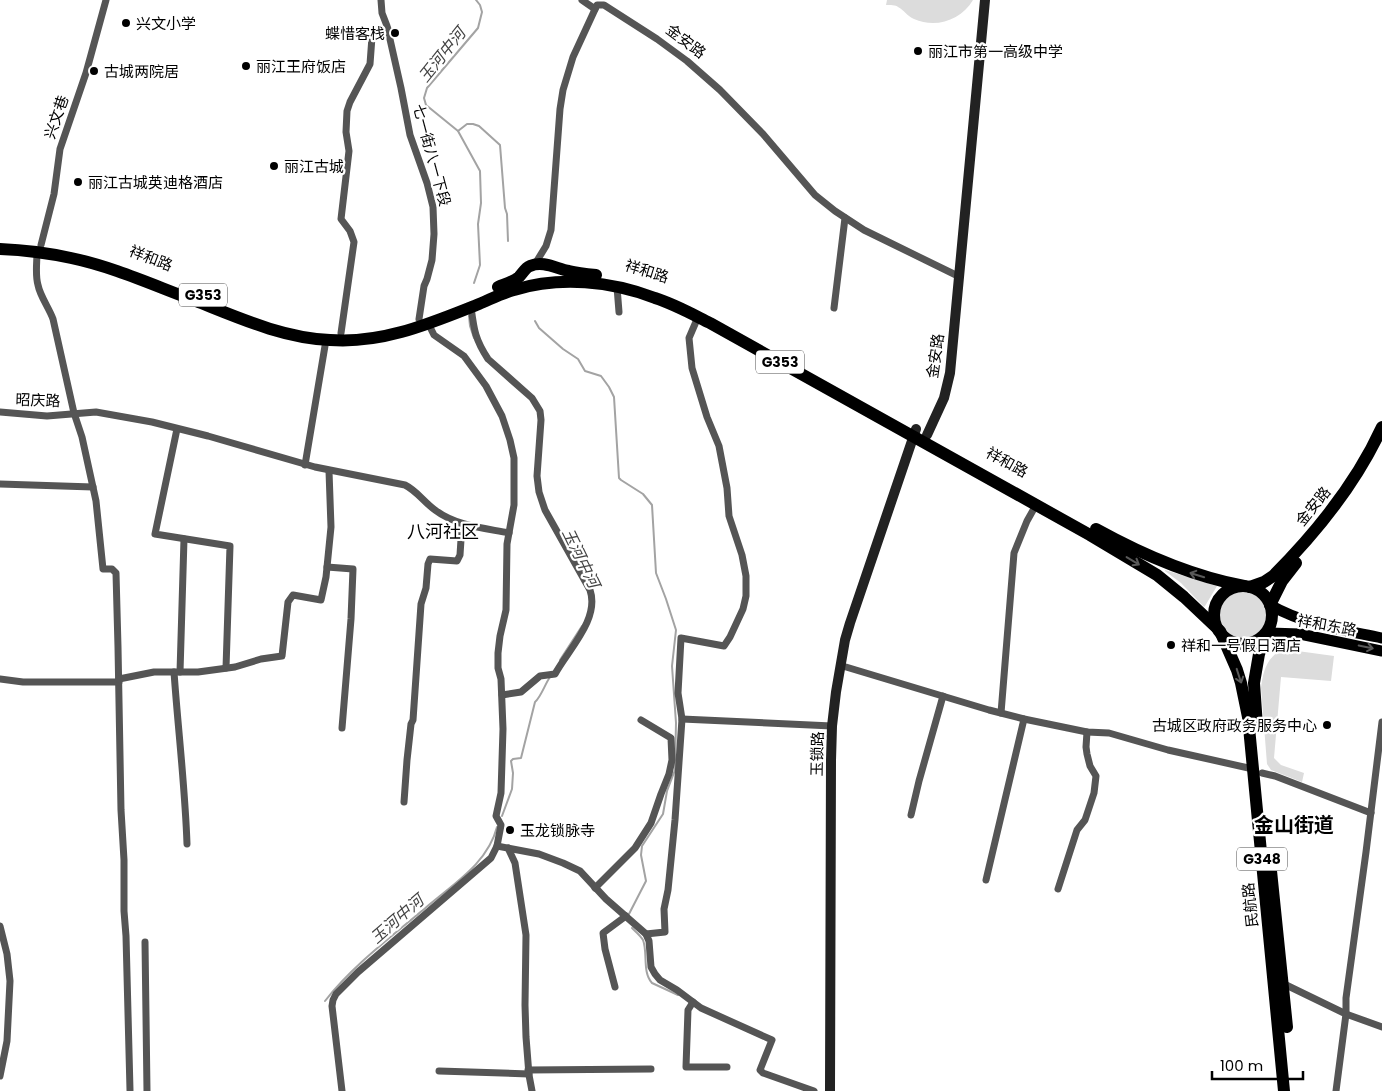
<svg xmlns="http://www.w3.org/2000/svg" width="1382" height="1091" font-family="Poppins,'Noto Sans SC',sans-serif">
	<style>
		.green { fill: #dcdcdc }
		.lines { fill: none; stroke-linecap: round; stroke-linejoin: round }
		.stream { stroke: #a3a3a3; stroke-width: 2 }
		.street { stroke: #555; stroke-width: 7 }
		.secondary { stroke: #222; stroke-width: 10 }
		.primary { stroke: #000; stroke-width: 11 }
		.highway { stroke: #000; stroke-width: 12 }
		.oneway { stroke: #595959 }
		.poi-dot { fill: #000; stroke: #fff; stroke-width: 2 }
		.labels { text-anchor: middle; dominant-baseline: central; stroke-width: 4.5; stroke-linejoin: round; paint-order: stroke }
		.shield { fill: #fff; stroke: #4c4c4c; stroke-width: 1 }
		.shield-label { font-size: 14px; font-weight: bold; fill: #000 }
		.poi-label { font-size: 15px; fill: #000; stroke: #fff; text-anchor: start }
		.street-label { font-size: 15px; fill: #000; stroke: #fff }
		.water-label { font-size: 16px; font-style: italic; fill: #444; stroke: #fff }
		.quarter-label { font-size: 18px; fill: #000; stroke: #fff }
		.district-label { font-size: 20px; font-weight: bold; fill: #000; stroke: #fff }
	</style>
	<rect width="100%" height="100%" fill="#fff"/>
	<g class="green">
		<path d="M887 0H973C961 20 936 29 914 19 907 16 904 10 898 7 896 5 890 5 886 5Z"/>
		<polygon points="1165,570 1217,586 1205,606 1204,607 1181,583 1165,571"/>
		<circle cx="1243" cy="615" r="24"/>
		<path d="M1283 649 1334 656 1331 681 1281 677 1274 758 1281 765 1304 773 1302 782 1271 770 1267 764 1261 688C1263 671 1267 657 1283 649Z"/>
	</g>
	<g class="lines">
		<g class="stream">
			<polyline points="458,131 467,124 473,124 479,126 500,145 505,208 507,214 508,241"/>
			<polyline points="474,283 480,265 478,224 481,203 480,171 458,131 426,105 424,98 427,88 478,28 482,12 480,5 476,0"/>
			<polyline points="469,316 470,326 474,338"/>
			<polyline points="535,321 539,328 563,349 578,359 585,371 601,376 609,387 614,397 619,478 621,480 643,494 652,505 656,573 666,599 676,630 672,666 676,723 675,770 667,791 663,814 642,846 641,855 646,881 629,914"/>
			<polyline points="560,660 582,626"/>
			<path d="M502 816 512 789 513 773 511 761 513 759 521 758 535 702C541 697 545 684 550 677"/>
			<path d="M632 928C636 932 640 935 643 940 648 953 642 972 652 983L678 995"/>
			<path d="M325 1001C354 964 394 935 430 904 456 882 488 862 497 827"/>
		</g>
		<g class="street">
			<polyline points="381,0 382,13 387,26 401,88 410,135 427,183 433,207 434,234 432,260 427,279 424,286 419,319"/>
			<polyline points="582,0 595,9"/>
			<polyline points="41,245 54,194 60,149 86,73 106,0"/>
			<path d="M37 252C37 263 35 275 38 285 40 296 49 308 53 319L74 413 82 437 96 501 103 569H112L116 573 118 647 121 810 124 860V911L126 936 130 1090"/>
			<polyline points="535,264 546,246 551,230 560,109 563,90 573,57 597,5 604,5 657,39 687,61 720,90 763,134 815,195 835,211 864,230 960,277"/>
			<polyline points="617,287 619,312"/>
			<path d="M471 307C474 330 475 339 488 359L532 398 540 411 541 420 537 476 539 492 545 510 590 590C600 619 568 650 555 674L540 676 521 692 502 695"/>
			<polyline points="834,308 845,218"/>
			<polyline points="341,333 354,242 350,231 341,219 349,151 346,132 347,111 350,102 370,64 372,37 388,29"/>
			<path d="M0 412 47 416 96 412 152 422 208 436 315 467 405 485C417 491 424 502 435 510 456 526 484 528 509 533"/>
			<polyline points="177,429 155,534 230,546 226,668"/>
			<polyline points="305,465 326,340"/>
			<polyline points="0,484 93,487"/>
			<polyline points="327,567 353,569 351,619 342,728"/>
			<polyline points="846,667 989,710 1024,719 1087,732 1109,733 1168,750 1253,769"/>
			<path d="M174 672C178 729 185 786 187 844"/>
			<polyline points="180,672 184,539"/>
			<polyline points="0,679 23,682 119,682"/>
			<polyline points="119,679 154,672 198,672 235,667 261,659 282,656 288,602 293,595 321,600 326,577 331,527 329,471"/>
			<polyline points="1001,713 1014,553 1027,521 1036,505"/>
			<polyline points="682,719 832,726"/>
			<polyline points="1262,773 1275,776 1371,813"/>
			<polyline points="404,802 407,760 411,724 413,720 421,604 426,588 428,564 430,559 457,561 460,555 462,524"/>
			<polyline points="911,815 919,781 943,696"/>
			<polyline points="497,846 539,854 563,863 580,871 606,899 646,934 649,941 651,967 655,974 660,980 677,990 701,1008 772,1040 760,1070 763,1073 814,1091"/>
			<polyline points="508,848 515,863 526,935 525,1005 526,1037 529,1075 532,1091"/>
			<polyline points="986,880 1024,719"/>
			<polyline points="595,888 635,848 651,823 661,794 669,774 672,760 671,738 641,720"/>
			<polyline points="1058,889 1077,830 1085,820 1094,793 1096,776 1090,766 1087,754 1086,747 1087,732"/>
			<polyline points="0,926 7,954 10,981 7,1041 0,1076"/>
			<polyline points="646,934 665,932 664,909 668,890 675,820 682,719 678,693 681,638 724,646 730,637 743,609 746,596 746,576 742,555 729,516 727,488 719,446 707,417 692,368 689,338 698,317"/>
			<polyline points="145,942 147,1091"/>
			<polyline points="1282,983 1346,1014 1382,1027"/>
			<polyline points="615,987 605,949 603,933 626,916"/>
			<polyline points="693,1002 688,1010 686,1067 727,1067"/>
			<polyline points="528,1070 651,1069"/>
			<polyline points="439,1071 529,1074"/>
			<polyline points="342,1091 332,1006 333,1000 336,994 358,972 491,858 497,846 501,825 496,816 501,793 503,729 501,679 498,668 498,653 500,636 506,610 507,544 514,505 514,458 510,440 502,416 486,386 464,356 434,335 428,323"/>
			<polyline points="1336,1091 1346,1014 1346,998 1366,852 1382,722"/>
		</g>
		<g class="secondary">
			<polyline points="927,435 944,398 950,373 985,0"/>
			<polyline points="830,1091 831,760 832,726 836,692 845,640 850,623 916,429"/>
		</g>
		<g class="primary">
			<path d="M1270 605C1305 625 1344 630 1382 638"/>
			<polyline points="1266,633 1300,634 1382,651"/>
		</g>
		<g class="highway">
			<path d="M0 249C24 250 48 253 71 258 114 267 155 286 196 301 239 318 283 338 330 340 383 344 431 323 479 304 491 299 502 293 514 290 560 276 611 281 655 298 674 304 692 314 710 323L1090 535 1157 575 1184 597 1220 631 1237 670 1241 683 1248 717 1284 1091"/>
			<path d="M498 287C505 284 513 282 519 277 523 273 525 268 530 266 543 260 557 269 569 271 578 273 587 274 596 275"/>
			<path d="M1096 529C1143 555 1191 576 1244 586"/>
			<circle cx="1243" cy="615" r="29"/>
			<path d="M1250 587 1264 582 1273 576C1317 532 1356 484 1382 427"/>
			<polyline points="1270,605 1282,581 1296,563"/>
			<polyline points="1257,726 1254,683 1259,654 1266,633"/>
			<polyline points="1270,861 1287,1027"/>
		</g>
	</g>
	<defs><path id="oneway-shaft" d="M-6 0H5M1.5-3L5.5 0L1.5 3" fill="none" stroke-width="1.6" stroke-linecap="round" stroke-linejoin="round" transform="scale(1.25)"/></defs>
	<g class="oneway">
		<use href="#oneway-shaft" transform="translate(1133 561) rotate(31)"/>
		<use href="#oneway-shaft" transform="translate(1197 575) rotate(-163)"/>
		<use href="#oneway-shaft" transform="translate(1366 647) rotate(12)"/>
		<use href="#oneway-shaft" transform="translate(1239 676) rotate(72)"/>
	</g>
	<g class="poi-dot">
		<circle cx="126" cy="23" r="5"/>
		<circle cx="395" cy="33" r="5"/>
		<circle cx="918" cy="51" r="5"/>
		<circle cx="246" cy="66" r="5"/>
		<circle cx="94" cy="71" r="5"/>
		<circle cx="274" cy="166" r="5"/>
		<circle cx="78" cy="182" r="5"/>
		<circle cx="1171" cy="645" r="5"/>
		<circle cx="1327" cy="725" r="5"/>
		<circle cx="510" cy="830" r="5"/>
	</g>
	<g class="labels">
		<g class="shield">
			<rect x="179" y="283.5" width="48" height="23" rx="4"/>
			<rect x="756" y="350.5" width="48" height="23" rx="4"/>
			<rect x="1237" y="847.5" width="50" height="23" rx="4"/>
		</g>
		<g class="shield-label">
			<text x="203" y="295">G353</text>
			<text x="780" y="362">G353</text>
			<text x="1262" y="859">G348</text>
		</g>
		<g class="poi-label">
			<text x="136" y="23">兴文小学</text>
			<text x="385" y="33" text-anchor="end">蝶惜客栈</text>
			<text x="928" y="51">丽江市第一高级中学</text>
			<text x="256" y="66">丽江王府饭店</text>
			<text x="104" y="71">古城两院居</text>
			<text x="284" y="166">丽江古城</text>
			<text x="88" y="182">丽江古城英迪格酒店</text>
			<text x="1181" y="645">祥和一号假日酒店</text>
			<text x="1317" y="725" text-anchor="end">古城区政府政务服务中心</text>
			<text x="520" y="830">玉龙锁脉寺</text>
		</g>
		<g class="street-label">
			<text transform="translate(686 41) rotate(37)">金安路</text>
			<text transform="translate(56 117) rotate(-71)">兴文巷</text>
			<text transform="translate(432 155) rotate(75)">七一街八一下段</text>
			<text transform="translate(151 258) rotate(21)">祥和路</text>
			<text transform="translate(647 271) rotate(17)">祥和路</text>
			<text transform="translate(935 356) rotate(-82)">金安路</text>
			<text transform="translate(38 400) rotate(2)">昭庆路</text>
			<text transform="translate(1007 462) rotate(29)">祥和路</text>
			<text transform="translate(1313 506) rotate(-51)">金安路</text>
			<text transform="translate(1327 625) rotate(10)">祥和东路</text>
			<text transform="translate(817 754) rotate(-89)">玉锁路</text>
			<text transform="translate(1250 905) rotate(-96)">民航路</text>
		</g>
		<g class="water-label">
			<text transform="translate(442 55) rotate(-51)">玉河中河</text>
			<text transform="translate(581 558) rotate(64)">玉河中河</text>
			<text transform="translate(397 919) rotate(-41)">玉河中河</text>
		</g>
		<g class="quarter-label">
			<text x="443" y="531">八河社区</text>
		</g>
		<g class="district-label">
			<text x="1294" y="825">金山街道</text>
		</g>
	</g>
	<path d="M1212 1071v8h91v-8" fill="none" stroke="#000000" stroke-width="2.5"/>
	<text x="1220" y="1071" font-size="15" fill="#000000" stroke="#ffffff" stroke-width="4" paint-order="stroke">100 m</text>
</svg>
